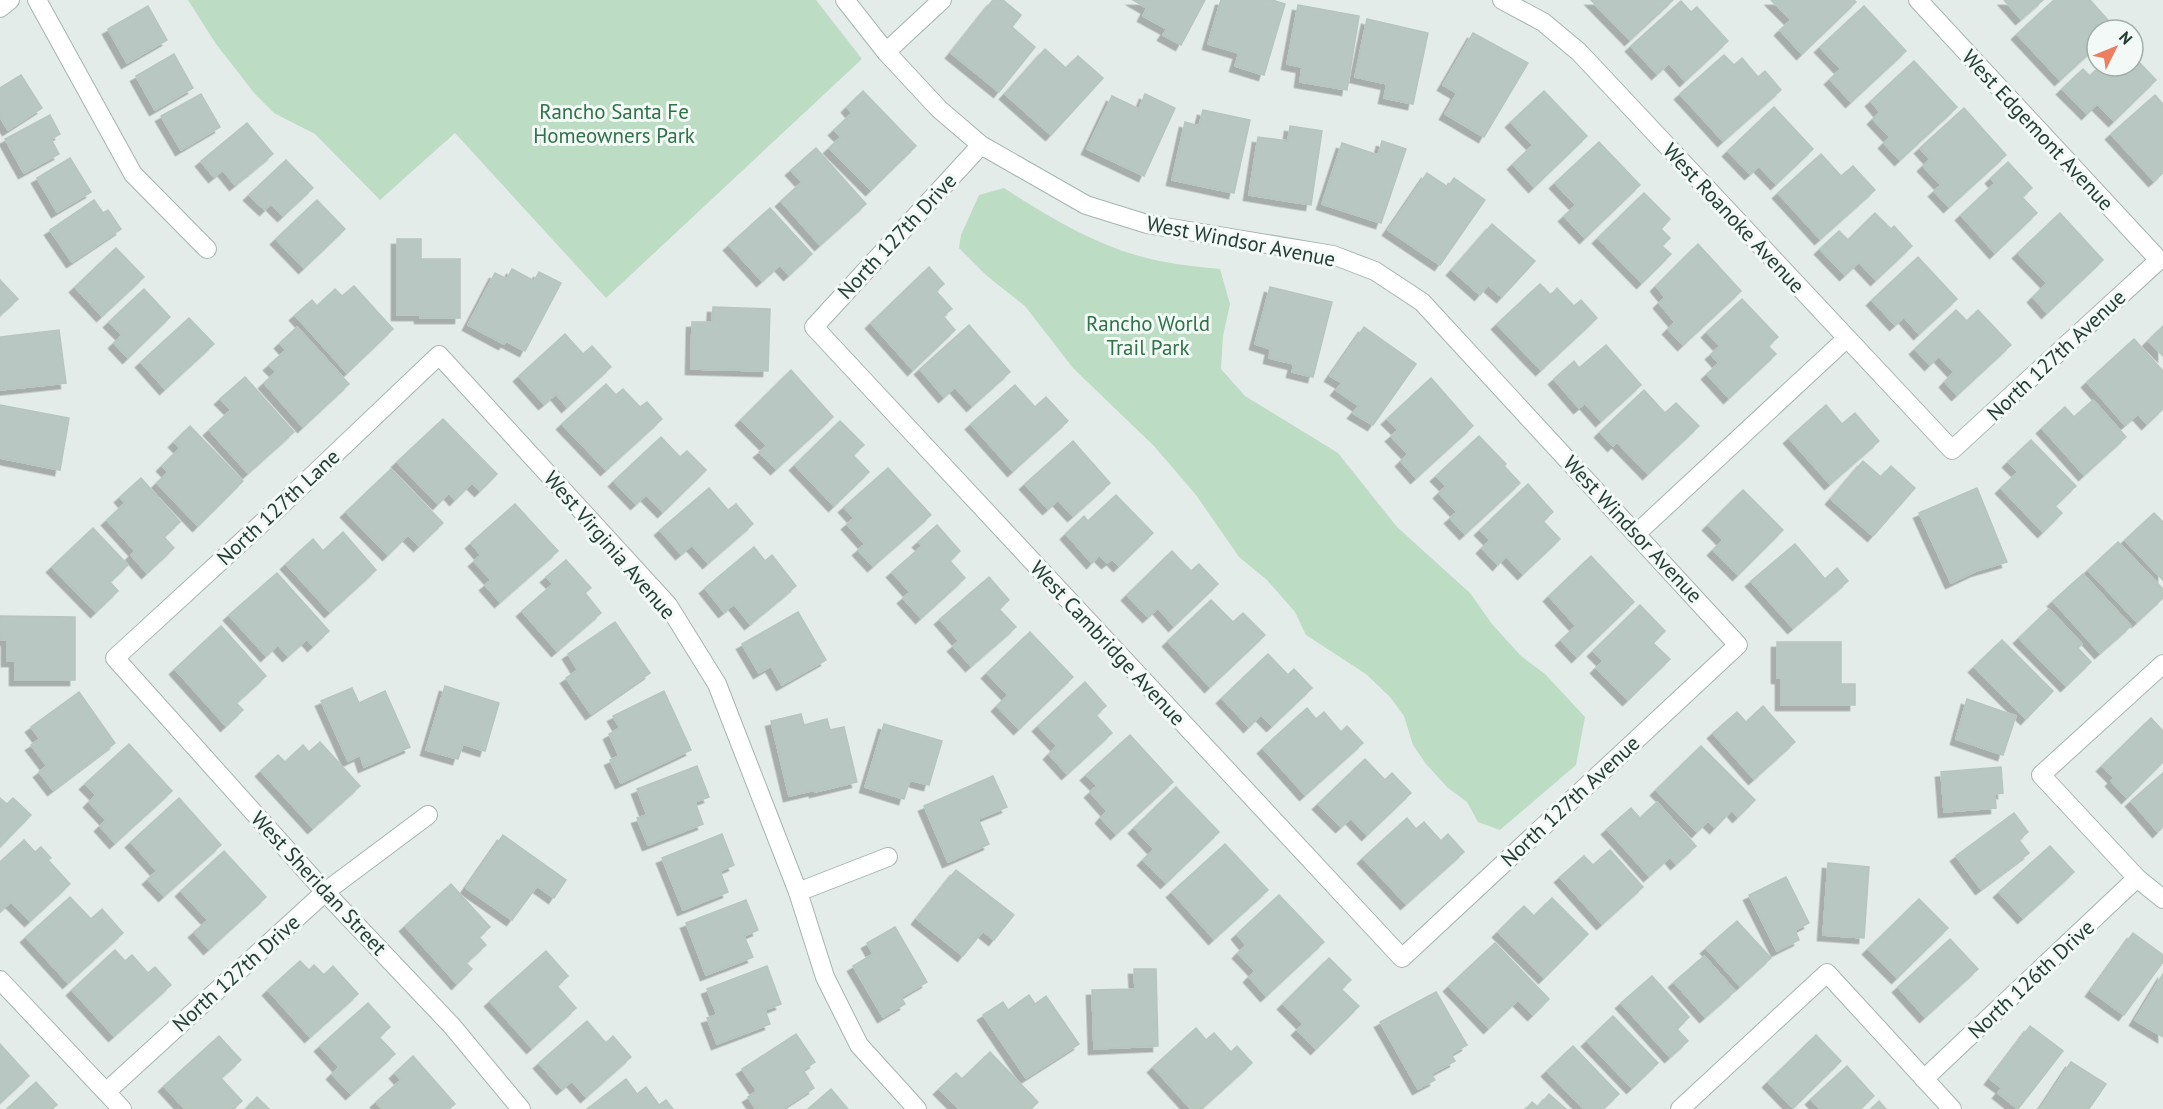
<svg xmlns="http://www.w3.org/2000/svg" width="2163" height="1109" font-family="'PT Sans',sans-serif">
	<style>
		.green { fill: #bddcc4 }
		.building { fill: #b8c7c1; stroke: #b6c6bf; stroke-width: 1.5; filter: url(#shadow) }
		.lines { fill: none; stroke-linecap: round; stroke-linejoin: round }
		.minor-casing { stroke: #a6b4af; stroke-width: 20 }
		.minor { stroke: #fff; stroke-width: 18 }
		.labels { text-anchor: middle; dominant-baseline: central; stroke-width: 6; stroke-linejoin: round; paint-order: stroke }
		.park-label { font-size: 21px; fill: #2f7247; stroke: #f3f9f6 }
		.street-label { font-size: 21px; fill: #233d35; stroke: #f3f9f6 }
	</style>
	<defs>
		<filter id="shadow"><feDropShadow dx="-5.5" dy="5.5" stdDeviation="0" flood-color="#0004"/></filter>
	</defs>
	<rect width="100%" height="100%" fill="#e3ece8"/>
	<g class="green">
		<polygon points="188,0 816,0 862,59 606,298 455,133 380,200 315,134 274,113 255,94 216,44"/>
		<path d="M1004 188C1052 219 1103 250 1160 261 1179 265 1200 267 1220 269L1230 304 1223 336 1221 369 1245 396 1338 453 1397 527 1470 593 1492 624 1521 656 1545 674 1585 717 1576 765 1500 830 1478 822 1467 802 1448 788 1426 764 1413 745 1404 716 1390 697 1366 674 1306 635 1295 612 1267 580 1239 557 1196 495 1154 446 1073 368 1025 306 987 276 959 248 961 235 979 195Z"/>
	</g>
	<g class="building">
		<polygon points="993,0 1003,0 1021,15 1012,27 1035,47 999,92 951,53"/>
		<polygon points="1133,0 1205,0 1181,45 1163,35 1167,29 1143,16 1147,8"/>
		<polygon points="1221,0 1272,0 1285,4 1264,75 1235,66 1239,53 1208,44"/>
		<polygon points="1591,0 1673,0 1630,40"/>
		<polygon points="1771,0 1854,0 1856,2 1802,54 1780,30 1791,20"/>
		<polygon points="2004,0 2043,0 2021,19"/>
		<polygon points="2054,0 2090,0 2116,29 2097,30 2097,46 2060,80 2017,34"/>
		<polygon points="1681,1 1691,12 1697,7 1728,41 1685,81 1669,63 1657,74 1631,46"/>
		<polygon points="1298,5 1359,16 1347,90 1300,82 1302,67 1287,64"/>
		<polygon points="148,6 167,40 127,63 108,29"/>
		<polygon points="1864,6 1906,51 1851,102 1830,79 1841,69 1820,47"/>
		<polygon points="1367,19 1428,33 1413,104 1384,98 1387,84 1355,77"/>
		<polygon points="1473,33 1528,63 1484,137 1445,114 1457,93 1443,85"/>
		<polygon points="1045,49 1066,68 1078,56 1103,78 1051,135 1005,94"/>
		<polygon points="174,54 193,88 155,110 136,76"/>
		<polygon points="1724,55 1734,65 1742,58 1758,77 1765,71 1781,90 1723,141 1680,94"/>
		<polygon points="1914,61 1957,107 1900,160 1884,143 1890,137 1873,119 1880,112 1871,101"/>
		<polygon points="2138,61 2156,80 2114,121 2097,104 2087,114 2062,89 2083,69 2090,76 2100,66 2131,67"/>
		<polygon points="21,75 42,108 8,130 0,117 0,88"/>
		<polygon points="863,91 916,146 871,190 829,148 841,137 834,130 852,113 847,107"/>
		<polygon points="1544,91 1587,136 1534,187 1513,164 1533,145 1511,122"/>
		<polygon points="201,94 220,127 181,150 161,116"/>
		<polygon points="1145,94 1175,108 1144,176 1087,149 1112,96 1139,109"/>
		<polygon points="2155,95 2163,104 2163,173 2154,181 2111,134"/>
		<polygon points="1774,107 1813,149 1776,184 1759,166 1750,174 1728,151"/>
		<polygon points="1964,108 2006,155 1949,207 1934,191 1941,185 1923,166 1930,159 1920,148"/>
		<polygon points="1203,110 1250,120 1234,193 1172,180 1185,122 1199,126"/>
		<polygon points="50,115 60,134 51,139 59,154 24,173 5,139"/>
		<polygon points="247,123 273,154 235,185 223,170 214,177 201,161"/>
		<polygon points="1290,126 1322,131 1311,205 1249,195 1258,137 1288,141"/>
		<polygon points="1382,141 1406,149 1381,223 1322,204 1342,143 1378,155"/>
		<polygon points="1599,142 1640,185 1585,238 1564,216 1576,205 1555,183"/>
		<polygon points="816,148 866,204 820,245 781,201 802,182 791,170"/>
		<polygon points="1821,154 1841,176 1853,166 1875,190 1820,239 1778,193"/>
		<polygon points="70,158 91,192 57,212 37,178"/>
		<polygon points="286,160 313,188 283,216 271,204 265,210 249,195"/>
		<polygon points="2008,162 2032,188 2022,197 2037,213 1995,253 1961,215 1995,183 1991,178"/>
		<polygon points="1427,173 1448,187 1454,178 1485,200 1440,265 1388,230"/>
		<polygon points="1644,193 1670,219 1661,229 1670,238 1662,246 1671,254 1642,283 1598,238"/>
		<polygon points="94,200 103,213 108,210 121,229 72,262 50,230"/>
		<polygon points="317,200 345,229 304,268 276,239"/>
		<polygon points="770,208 812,254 789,275 780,265 762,281 729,245"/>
		<polygon points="1875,213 1891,229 1894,226 1912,246 1876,280 1859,262 1845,275 1820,249 1839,231 1848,240"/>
		<polygon points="2060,213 2103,260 2047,313 2033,297 2047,283 2018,253"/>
		<polygon points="1492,224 1535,261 1502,297 1488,285 1480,295 1452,270"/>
		<polygon points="397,239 421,239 421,259 460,259 460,318 420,318 420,315 397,315"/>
		<polygon points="1698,244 1741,291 1683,345 1668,329 1675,322 1659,303 1665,297 1656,286"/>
		<polygon points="116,248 144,277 102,316 75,287"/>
		<polygon points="1918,257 1957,299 1919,334 1904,317 1895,325 1872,300"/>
		<polygon points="929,267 944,284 936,291 952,309 943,316 955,330 913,370 871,323"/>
		<polygon points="512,269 534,281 539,272 561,283 525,351 506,341 504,344 468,325 495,273 507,279"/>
		<polygon points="0,280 18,299 0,315"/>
		<polygon points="1540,284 1551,295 1557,288 1574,306 1581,300 1597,318 1541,370 1497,324"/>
		<polygon points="354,286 393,329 347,373 295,315 312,300 317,306 335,289 342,296"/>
		<polygon points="1270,287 1332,302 1313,377 1292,372 1294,364 1269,358 1271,349 1255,344"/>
		<polygon points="144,289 170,317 128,358 114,343 122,335 109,322"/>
		<polygon points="1742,299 1778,337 1768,346 1776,354 1729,398 1707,374 1719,363 1711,354 1720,346 1707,332"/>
		<polygon points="713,307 770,309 768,371 691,369 692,322 712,322"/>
		<polygon points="1956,310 1967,321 1978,310 2011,345 1957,395 1945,382 1954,372 1939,356 1930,365 1915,349"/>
		<polygon points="189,318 214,344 165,389 141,362"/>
		<polygon points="969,325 1010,372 972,406 955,387 944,397 920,369"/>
		<polygon points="2163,326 2163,356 2148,341"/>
		<polygon points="297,327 349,384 303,427 264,383 276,372 269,365 286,350 280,343"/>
		<polygon points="1364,327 1416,364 1373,425 1353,413 1359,406 1336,390 1342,383 1330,376"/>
		<polygon points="59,330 66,383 0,390 0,337"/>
		<polygon points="565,334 583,354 592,346 611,367 567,407 556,394 544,404 519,376"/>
		<polygon points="2134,339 2163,371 2163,409 2147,424 2138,414 2125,425 2087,382"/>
		<polygon points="1606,345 1641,385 1601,421 1585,403 1579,408 1554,379 1574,361 1579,368"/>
		<polygon points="791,370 833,417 776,469 759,452 767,446 741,420"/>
		<polygon points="245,377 294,432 248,473 209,430 231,410 220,399"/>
		<polygon points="1431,378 1473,426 1416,478 1401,461 1408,454 1391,436 1398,430 1387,419"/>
		<polygon points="606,384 616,395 623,389 640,407 647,402 662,419 606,470 562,424"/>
		<polygon points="1015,385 1035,407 1046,397 1068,421 1013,471 971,424"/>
		<polygon points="1644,390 1665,413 1676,403 1699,426 1648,474 1617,442 1613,446 1600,432"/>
		<polygon points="2093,400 2126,437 2084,475 2042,428 2065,407 2074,417"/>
		<polygon points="0,405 69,418 60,470 0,458"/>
		<polygon points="1826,405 1842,424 1855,413 1879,441 1830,484 1789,438"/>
		<polygon points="443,419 497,474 480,491 472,483 455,500 449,493 438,504 397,462"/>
		<polygon points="840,421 864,445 853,455 869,472 834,506 795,465"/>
		<polygon points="190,426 243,481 198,526 157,483 168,472 162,466 180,448 174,442"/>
		<polygon points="1479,436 1506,464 1504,466 1520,483 1465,534 1450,518 1457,512 1439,493 1446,486 1436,476"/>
		<polygon points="661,437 680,457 687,451 706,470 663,512 646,495 636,504 614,481"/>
		<polygon points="2031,440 2076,486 2055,506 2062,513 2043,532 2001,488 2018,472 2008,462"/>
		<polygon points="1073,441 1110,483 1073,516 1058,500 1048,509 1025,484"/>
		<polygon points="1863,461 1881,477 1891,466 1915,488 1873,536 1831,499"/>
		<polygon points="888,468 931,515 873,566 858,550 865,544 847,524 854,518 844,507"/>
		<polygon points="391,469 443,523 419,546 408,535 388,555 346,512"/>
		<polygon points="141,478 180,522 164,537 174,548 147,573 131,555 135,551 107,520 125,503 120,497"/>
		<polygon points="1528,484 1553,512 1543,521 1560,539 1523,574 1506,556 1498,565 1482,548 1490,540 1480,530"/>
		<polygon points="709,488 728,510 736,504 753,524 708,563 692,545 681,554 660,530"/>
		<polygon points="1977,488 2007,562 1976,571 1951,583 1919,513"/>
		<polygon points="1743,490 1783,530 1738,575 1713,550 1723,540 1708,525"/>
		<polygon points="1116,495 1153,533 1119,566 1112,559 1107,563 1099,555 1092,563 1066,534 1084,516 1088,521"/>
		<polygon points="515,504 558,551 500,602 485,585 491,580 474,561 481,555 471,543"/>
		<polygon points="2154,513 2163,522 2163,580 2125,540"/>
		<polygon points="937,525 960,551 950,561 965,578 921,618 903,598 910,592 892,572 922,546 918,542"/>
		<polygon points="93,528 128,565 110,582 118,591 96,612 52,567"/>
		<polygon points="343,532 376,570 330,612 286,564 313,539 323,551"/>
		<polygon points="2118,542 2163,589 2163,598 2137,622 2088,570"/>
		<polygon points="1795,544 1825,579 1837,568 1848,581 1793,628 1751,581"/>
		<polygon points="754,547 765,561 772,555 796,586 750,624 734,604 724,612 705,588"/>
		<polygon points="1172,551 1191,571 1199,564 1218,584 1174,626 1158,608 1148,617 1127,595"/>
		<polygon points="1591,556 1634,602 1577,657 1561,640 1576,626 1549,596"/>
		<polygon points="566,560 591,588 585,593 601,613 557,651 522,611 553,584 546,577"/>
		<polygon points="277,573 329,631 313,646 307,639 288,656 278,645 266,656 229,615"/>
		<polygon points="2083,574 2131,626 2100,653 2053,601"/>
		<polygon points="989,577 1009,600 999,609 1016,627 971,666 953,646 959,641 940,619"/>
		<polygon points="1211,600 1233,622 1243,613 1265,635 1210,687 1168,641"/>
		<polygon points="1640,605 1665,631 1653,643 1670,659 1628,700 1596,668 1603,661 1593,651"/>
		<polygon points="2049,609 2082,644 2078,648 2091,662 2066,686 2019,638"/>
		<polygon points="798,612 826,660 782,685 771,666 759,673 742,644"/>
		<polygon points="0,616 75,617 75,680 15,680 15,661 7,661 7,640 0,640"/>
		<polygon points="615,622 650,673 591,714 566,678 578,670 568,654"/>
		<polygon points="221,626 266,676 236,703 243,710 226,726 175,669"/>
		<polygon points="1030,632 1073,677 1019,729 997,706 1008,695 987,673"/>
		<polygon points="2002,640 2053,691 2026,719 1974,667"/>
		<polygon points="1777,642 1841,642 1841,684 1855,684 1855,705 1781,705 1781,678 1777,678"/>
		<polygon points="1268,654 1288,675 1294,669 1312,688 1272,726 1261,715 1249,727 1222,698"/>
		<polygon points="1085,682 1106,706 1096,715 1112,733 1067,774 1049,754 1057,746 1038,726"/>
		<polygon points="445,686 499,703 485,751 463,744 458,759 426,750"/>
		<polygon points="352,688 359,703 385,691 410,747 364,767 360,755 348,761 321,701"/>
		<polygon points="664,691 691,750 621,783 610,760 619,756 609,734 620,728 613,716"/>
		<polygon points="79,692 115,743 53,790 39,772 47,766 31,745 40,739 31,727"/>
		<polygon points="1967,699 2016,716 2003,755 1956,739"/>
		<polygon points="1763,706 1795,742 1754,779 1713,733 1737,712 1746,722"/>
		<polygon points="1307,708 1316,719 1324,712 1341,732 1347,726 1363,743 1305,795 1263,748"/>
		<polygon points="801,714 804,725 827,719 830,730 844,727 857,782 815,792 815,790 789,796 771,721"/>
		<polygon points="2151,718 2163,731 2163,762 2127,798 2111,781 2114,778 2102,766"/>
		<polygon points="884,724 942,741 929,785 910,780 904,799 865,787"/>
		<polygon points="1130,735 1173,782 1116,834 1101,818 1107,811 1090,792 1097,786 1086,775"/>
		<polygon points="320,742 360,786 313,828 261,771 278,755 285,762 303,745 309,752"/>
		<polygon points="129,744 172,791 115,843 100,826 106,820 89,802 96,795 85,784"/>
		<polygon points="1701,746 1755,800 1738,817 1732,810 1715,828 1708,821 1697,832 1656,790"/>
		<polygon points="1365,759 1385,780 1392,773 1411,793 1367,835 1351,818 1341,827 1318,804"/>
		<polygon points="697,766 709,797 695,802 703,824 648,845 637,818 647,815 637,789"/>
		<polygon points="2001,767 2003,793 1995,794 1996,808 1944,812 1941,772"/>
		<polygon points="2163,773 2163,827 2158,832 2131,801"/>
		<polygon points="993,776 1007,807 978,819 989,844 948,862 924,806"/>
		<polygon points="1176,787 1219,832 1166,883 1143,860 1154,849 1134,828"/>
		<polygon points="0,798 7,804 13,798 31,815 0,847"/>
		<polygon points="179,798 221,845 164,896 148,879 157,871 131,842"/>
		<polygon points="1657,802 1696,846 1676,864 1670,857 1649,876 1607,829 1631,808 1640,818"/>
		<polygon points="2014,813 2028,832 2019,840 2029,853 1981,889 1956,856"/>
		<polygon points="1407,818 1416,829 1424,822 1441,841 1448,834 1464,852 1406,904 1363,858"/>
		<polygon points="722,834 734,865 720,871 728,892 683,910 662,858"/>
		<polygon points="503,835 566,880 554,898 537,886 512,920 466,888"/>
		<polygon points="24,840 35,852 41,847 51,858 48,860 70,884 30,921 11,902 0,911 0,862"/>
		<polygon points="1225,844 1268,890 1214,939 1172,892"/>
		<polygon points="2050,846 2074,872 2023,918 1999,892"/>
		<polygon points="1610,850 1643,887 1602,924 1560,877 1584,856 1593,865"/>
		<polygon points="224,851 266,897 209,949 194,932 208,920 181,891"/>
		<polygon points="1828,863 1869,867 1864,938 1823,935"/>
		<polygon points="956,870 1014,915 994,940 983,931 963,956 917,919"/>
		<polygon points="1786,877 1809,923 1795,930 1799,940 1777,951 1749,895"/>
		<polygon points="451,884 490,927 479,937 486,945 466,963 472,969 457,984 405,926"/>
		<polygon points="1279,895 1324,942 1266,996 1249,977 1255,971 1238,953 1246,945 1237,934"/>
		<polygon points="70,897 91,919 102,909 123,933 68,983 26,937"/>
		<polygon points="1552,898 1588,934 1544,978 1498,932 1524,906 1534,916"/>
		<polygon points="1919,899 1948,928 1897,978 1868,949"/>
		<polygon points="746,900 758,930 744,936 753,957 706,975 686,923"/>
		<polygon points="1737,921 1771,958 1740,986 1706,948"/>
		<polygon points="895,927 927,982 901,997 905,1004 883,1017 853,966 873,954 867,943"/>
		<polygon points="2133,933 2163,955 2163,962 2124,1015 2091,991"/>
		<polygon points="1950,939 1978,969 1925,1017 1898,987"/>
		<polygon points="1495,943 1549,999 1533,1015 1518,1000 1489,1028 1449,986"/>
		<polygon points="115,950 125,961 132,955 148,973 155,967 171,985 114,1036 72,990"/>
		<polygon points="546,951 568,976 557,986 576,1008 532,1048 490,1001"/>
		<polygon points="1704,956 1735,991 1705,1017 1674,982"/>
		<polygon points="1329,958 1351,980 1341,989 1359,1006 1316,1049 1297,1030 1303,1024 1283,1004"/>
		<polygon points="300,961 309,970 314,965 324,975 333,966 358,994 310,1037 268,990"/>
		<polygon points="767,966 781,1004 765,1010 770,1024 717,1044 707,1018 717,1015 707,989"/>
		<polygon points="1134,969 1156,969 1158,1046 1094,1049 1092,990 1135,989"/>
		<polygon points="2163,974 2163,1037 2135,1020"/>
		<polygon points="1652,976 1689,1017 1677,1029 1688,1041 1670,1057 1621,1003"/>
		<polygon points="1436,992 1467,1045 1451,1054 1455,1061 1431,1074 1435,1080 1418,1089 1380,1022"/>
		<polygon points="1029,995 1035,1004 1046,996 1079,1044 1026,1078 983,1015 1003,1002 1008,1010"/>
		<polygon points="368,1003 390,1027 379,1037 395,1054 351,1094 332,1074 339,1067 320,1046"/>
		<polygon points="1613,1016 1658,1063 1632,1088 1587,1041"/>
		<polygon points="587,1021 606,1043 613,1036 631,1057 586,1097 572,1081 562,1089 539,1063"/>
		<polygon points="2030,1026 2063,1051 2018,1109 1998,1093 2002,1088 1990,1079"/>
		<polygon points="1196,1028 1206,1040 1214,1033 1231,1052 1237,1046 1252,1063 1201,1109 1191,1109 1153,1067"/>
		<polygon points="796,1034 815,1062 803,1070 814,1088 782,1109 756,1109 748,1097 757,1091 742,1069"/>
		<polygon points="1816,1035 1841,1061 1793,1108 1768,1082"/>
		<polygon points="219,1036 241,1060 221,1078 242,1101 233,1109 185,1109 164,1086"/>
		<polygon points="0,1044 29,1076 0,1103"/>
		<polygon points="1573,1046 1619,1094 1603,1109 1584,1109 1547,1071"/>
		<polygon points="990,1052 1038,1102 1031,1109 959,1109 939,1089 956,1073 962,1079"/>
		<polygon points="413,1056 455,1104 449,1109 382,1109 376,1102 401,1080 395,1073"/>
		<polygon points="2071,1062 2106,1084 2089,1109 2040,1109"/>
		<polygon points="1847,1066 1874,1096 1860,1109 1820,1109 1811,1099"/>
		<polygon points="626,1079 637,1094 646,1087 659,1105 666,1100 673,1109 587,1109"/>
		<polygon points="36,1082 57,1105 52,1109 7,1109"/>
		<polygon points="831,1089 848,1109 808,1109"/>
		<polygon points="1549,1094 1566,1109 1526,1109 1532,1102 1538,1107"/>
		<polygon points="257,1097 269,1109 246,1109"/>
		<polygon points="1879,1101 1886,1109 1871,1109"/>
	</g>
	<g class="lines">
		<defs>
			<g id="minor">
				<polyline points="37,0 133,174 207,249"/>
				<polyline points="845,0 886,52 939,109 981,145 1086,205 1147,224 1333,255 1375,271 1422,302 1738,645 1402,958 814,327 981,145"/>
				<polyline points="1502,0 1543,22 1579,52 1952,450 2159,260 1918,0"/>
				<polyline points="0,8 10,0"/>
				<polyline points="886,52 942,0"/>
				<polyline points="1637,533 1847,338"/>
				<polyline points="2163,664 2041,775 2137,878 2163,899"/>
				<polyline points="798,892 888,857"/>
				<polyline points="0,980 122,1109"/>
				<polyline points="1924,1079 2137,878"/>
				<polyline points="106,1092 325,892 428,815"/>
				<polyline points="521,1109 452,1026 325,892 115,658 273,513 439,355 668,605 717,684 798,892 825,977 859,1045 917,1109"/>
				<polyline points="1680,1109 1827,973 1952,1109"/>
			</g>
		</defs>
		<use href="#minor" class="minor-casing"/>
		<use href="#minor" class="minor"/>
	</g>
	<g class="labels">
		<g class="park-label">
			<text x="614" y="111">Rancho Santa Fe<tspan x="614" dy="24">Homeowners Park</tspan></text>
			<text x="1148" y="323">Rancho World<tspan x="1148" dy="24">Trail Park</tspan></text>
		</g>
		<g class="street-label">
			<text transform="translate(2038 130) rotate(47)">West Edgemont Avenue</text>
			<text transform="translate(1734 218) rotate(47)">West Roanoke Avenue</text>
			<text transform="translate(897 236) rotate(-47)">North 127th Drive</text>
			<text transform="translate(1241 241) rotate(11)">West Windsor Avenue</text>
			<text transform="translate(2056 355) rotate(-43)">North 127th Avenue</text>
			<text transform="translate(278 507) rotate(-43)">North 127th Lane</text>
			<text transform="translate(1633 529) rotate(47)">West Windsor Avenue</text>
			<text transform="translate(610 545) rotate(49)">West Virginia Avenue</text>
			<text transform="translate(1108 643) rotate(47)">West Cambridge Avenue</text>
			<text transform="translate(1570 801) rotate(-43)">North 127th Avenue</text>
			<text transform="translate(319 883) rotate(47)">West Sheridan Street</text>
			<text transform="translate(236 973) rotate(-42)">North 127th Drive</text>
			<text transform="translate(2031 979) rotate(-43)">North 126th Drive</text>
		</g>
	</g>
	<g transform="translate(2115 48) rotate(47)"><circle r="28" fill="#f3f9f6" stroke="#a0aea9" stroke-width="1.5"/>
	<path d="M0-4.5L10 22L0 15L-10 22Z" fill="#ec7f61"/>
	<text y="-9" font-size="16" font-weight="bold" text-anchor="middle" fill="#233d35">N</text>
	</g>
</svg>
